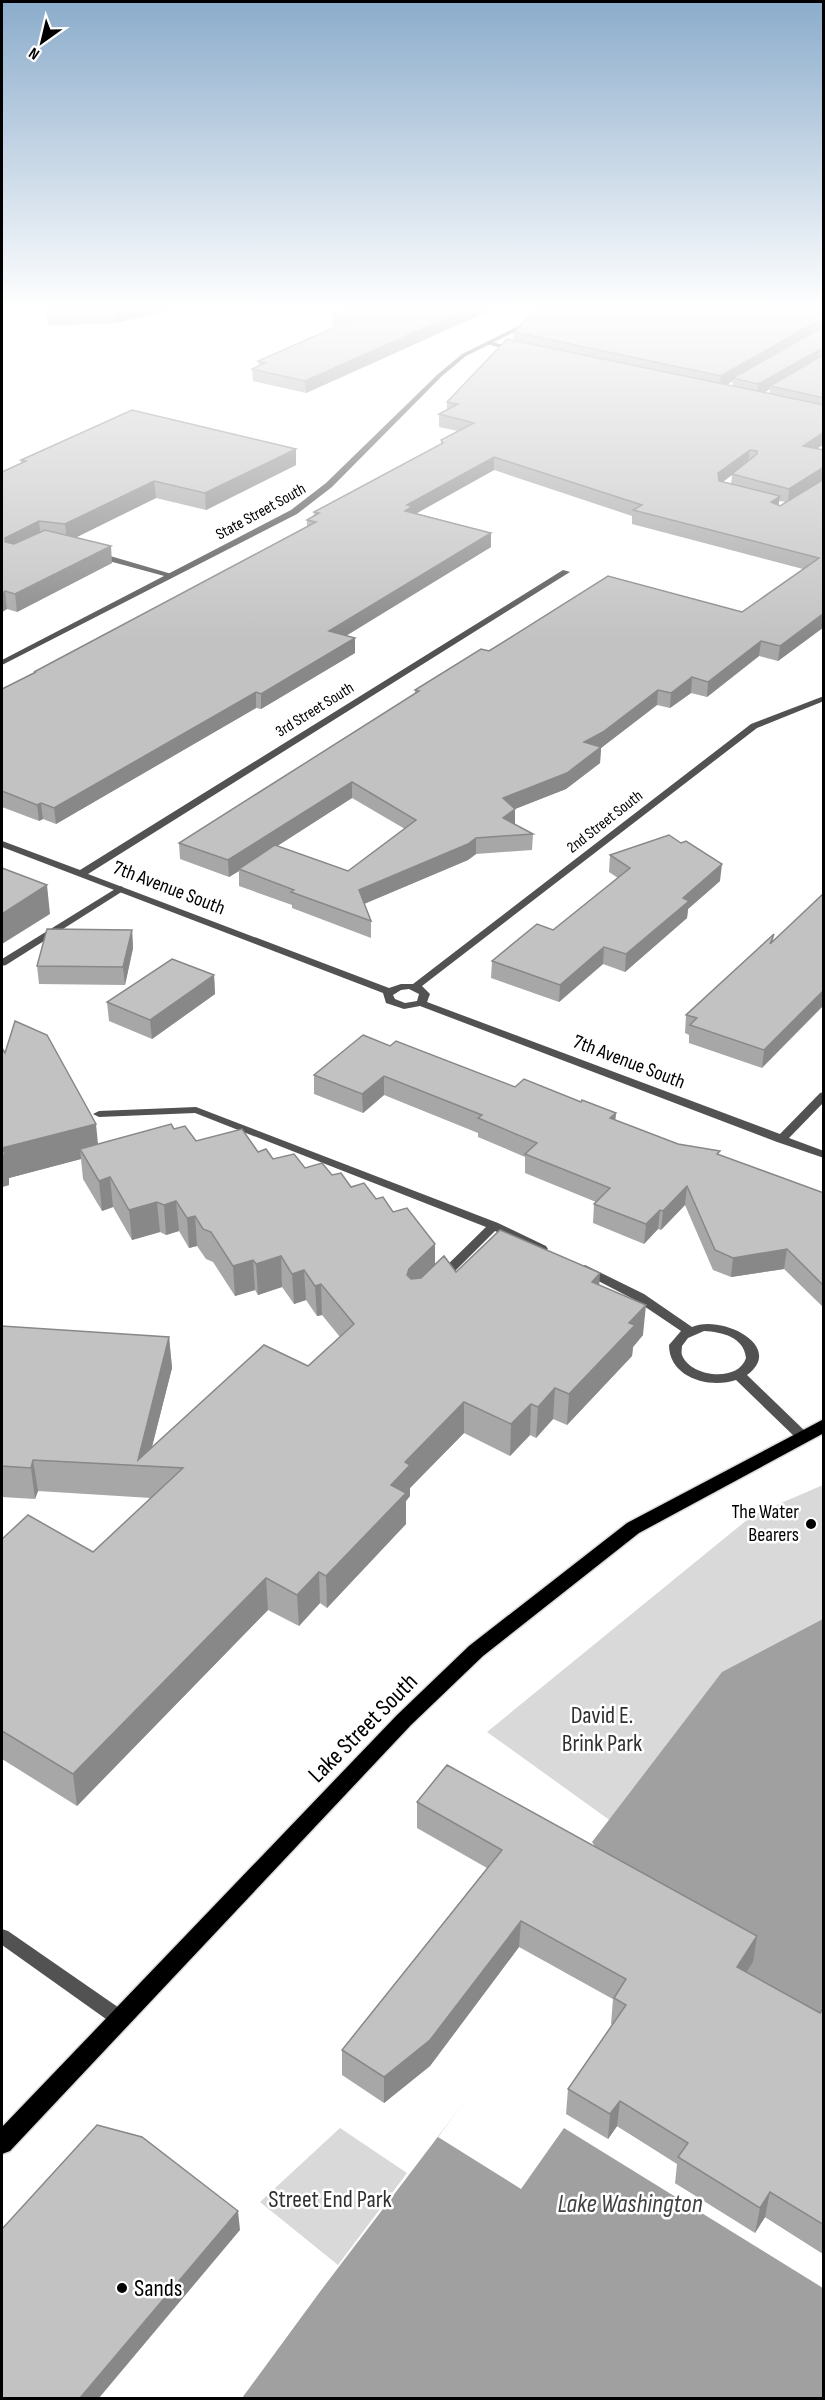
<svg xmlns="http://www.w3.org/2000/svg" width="825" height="2400" font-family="'Sofia Sans Condensed',sans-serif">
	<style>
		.green { fill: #d9d9d9 }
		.water { fill: #a0a0a0 }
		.pier { fill: #fff }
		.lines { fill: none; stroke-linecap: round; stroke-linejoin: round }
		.primary-casing { stroke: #dbdbdb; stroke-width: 3 }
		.service { fill: #525252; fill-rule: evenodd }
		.minor { fill: #525252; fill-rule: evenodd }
		.tertiary { fill: #525252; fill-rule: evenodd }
		.primary { fill: #000; fill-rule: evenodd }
		.wall { fill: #a7a7a7; fill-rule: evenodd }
		.shaded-wall { fill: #888 }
		.building { fill: #c2c2c2; stroke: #888; stroke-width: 1.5 }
		.poi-dot { fill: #000; stroke: #fff; stroke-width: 2 }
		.labels { text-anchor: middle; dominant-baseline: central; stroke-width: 5; stroke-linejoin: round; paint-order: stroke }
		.far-street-label { font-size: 16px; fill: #000; stroke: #fff }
		.street-label { font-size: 20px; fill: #000; stroke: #fff }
		.poi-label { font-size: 20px; fill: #000; stroke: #fff; text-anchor: end }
		.near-park-label { font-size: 24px; fill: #303030; stroke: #fff }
		.near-street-label { font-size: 24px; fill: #000; stroke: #fff }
		.near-poi-label { font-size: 24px; fill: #000; stroke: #fff; text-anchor: start }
		.near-water-label { font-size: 26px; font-style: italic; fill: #414141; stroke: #fff }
	</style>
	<rect width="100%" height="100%" fill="#fff"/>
	<g class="green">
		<polygon points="823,1485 823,1644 615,1824 487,1732 753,1515"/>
		<polygon points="340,2128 407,2173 338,2265 260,2202"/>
	</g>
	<polygon class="water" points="823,1619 823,2398 242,2398 322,2289 625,1891 592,1842 722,1672"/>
	<polygon class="pier" points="561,1970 624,2005 623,2031 608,2139 617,2126 685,2168 675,2183 755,2232 765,2217 823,2254 823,2288 564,2128 521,2189 438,2137"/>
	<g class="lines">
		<defs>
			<polygon id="primary" points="824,1419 824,1433 639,1533 483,1656 411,1725 10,2151 2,2154 2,2127 397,1715 469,1646 627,1523"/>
		</defs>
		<use href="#primary" class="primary-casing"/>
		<g class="service">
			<polygon points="94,553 100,553 175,575 168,577 94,557"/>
			<polygon points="120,886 123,887 123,891 6,965 2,966 2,959"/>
			<polygon points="196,1107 498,1223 546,1246 548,1249 542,1253 538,1252 495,1231 445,1281 437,1281 435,1278 437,1275 486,1227 195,1113 99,1117 93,1114 99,1111"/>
			<path d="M585 1265 644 1294 692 1327C721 1314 786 1346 747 1375L806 1432 808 1435 806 1438H796L736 1380C710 1389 669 1378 669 1345L681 1331 635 1300 581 1272 579 1269ZM704 1331C722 1332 744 1337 746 1358 738 1383 690 1377 682 1355 681 1352 682 1349 682 1346L688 1338Z"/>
		</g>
		<g class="minor">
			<polygon points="488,341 516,348 517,349 514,351 486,344"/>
			<path d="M563 570 570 572 88 874 389 988 401 984H413L751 724 824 696V701L757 728 422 986 430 994 427 1002 780 1134 820 1093 824 1092V1102L789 1138 824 1151V1158L777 1142 420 1006 404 1009 386 1003 383 993 2 847V841L5 842 80 870ZM409 989 419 994 417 1001 405 1003 395 999 393 995 401 990Z"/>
			<polygon points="2,1929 8,1931 125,2012 128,2018 125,2024 119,2026 113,2024 2,1945"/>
		</g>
		<polygon class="tertiary" points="529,321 531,324 466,356 442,376 332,487 297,514 2,665 2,660 291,510 326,483 438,374 462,354"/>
		<use href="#primary" class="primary"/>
	</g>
	<g class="wall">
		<polygon points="45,305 192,305 116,323 48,326"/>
		<polygon points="502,305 306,393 253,381 252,369 259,366 258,361 336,326 332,325 332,314"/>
		<path d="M545 305H824V444L817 448 824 450V627L778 661 759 656 707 697 691 693 670 708 657 705 601 748 600 763 566 789 515 809V824L533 834 532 850 476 854 468 860 364 904 371 921V938L292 908V905L239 886V871L229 877 180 859 179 843 415 694V690L489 651 742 612 803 569 632 524V516L494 470 416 513 491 533V547L346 636 355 638V653L261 709 256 708 56 824 43 819 39 821 2 807V689L34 673V672L307 526V520L314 516V512L441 444V440L458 431 439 427V414L447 410V402L513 340 514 332 545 307ZM733 381 732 386 727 385ZM770 389 769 394 764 393ZM732 475 731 484 723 482ZM779 501 786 502 780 506H779ZM352 798 405 829 348 871 277 846Z"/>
		<polygon points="21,460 296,465 206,510 156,498 76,537 112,563 17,612 7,609 2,612 21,463"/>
		<polygon points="610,855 720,881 688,909 687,918 625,972 603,964 559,1002 491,978 492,961 553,930 618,878 609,872"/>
		<polygon points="824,893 762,1068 689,1043 689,1035 685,1033 686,1015 774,934 773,941"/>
		<polygon points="132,930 133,948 125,985 39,984 37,966"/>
		<polygon points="214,975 215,994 152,1039 109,1021 107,1002"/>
		<polygon points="390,1046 515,1087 581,1102 616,1113 615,1120 678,1144 719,1155 824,1193 824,1308 784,1269 731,1277 713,1270 685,1205 661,1230 658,1229 644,1244 593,1223 594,1204 596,1202 525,1173 525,1157 478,1137 478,1133 384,1095 363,1113 314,1094 314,1075"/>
		<polygon points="2,1048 5,1053 98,1144 174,1129 196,1141 258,1152 273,1159 332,1175 351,1187 376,1199 435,1265 456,1272 599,1285 643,1335 633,1347 632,1356 567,1425 553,1419 536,1438 530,1435 510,1456 464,1433 410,1488 410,1496 406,1501 406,1524 327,1608 320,1603 299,1626 268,1610 77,1806 2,1759 2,1539 93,1552 151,1498 38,1491 35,1499 2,1497 2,1326 169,1337 172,1368 152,1447 308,1366 340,1337 322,1315 317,1316 306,1300 294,1304 282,1287 258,1295 255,1290 235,1296 213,1262 206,1259 197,1246 189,1248 179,1231 166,1235 160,1232 132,1240 113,1207 102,1211 83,1179 81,1159 9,1178 9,1185 2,1187"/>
		<polygon points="417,1802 757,1936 753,1962 747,1972 820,2013 824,2007 824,2254 765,2217 755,2233 675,2183 677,2164 617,2126 608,2139 566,2114 568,2089 613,2025 611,2024 613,1999 519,1947 430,2066 384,2103 342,2075 342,2050 487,1868 417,1828"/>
	</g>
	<g class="shaded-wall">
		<polygon points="121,305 192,305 116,323 115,306"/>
		<polygon points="476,305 502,305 306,393 305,381"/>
		<polygon points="814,323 813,335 733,378 733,381 720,388 721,376"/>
		<polygon points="819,350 817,362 770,386 770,389 757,396 758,384"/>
		<polygon points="824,432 824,444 802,459 803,446"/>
		<polygon points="296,449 296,465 206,510 205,493"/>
		<polygon points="750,450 748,463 717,486 718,473"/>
		<polygon points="494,457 494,470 412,516 405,511 407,505"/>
		<polygon points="824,467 823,480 788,503 789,489"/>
		<polygon points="154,481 156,498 67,542 65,524"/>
		<polygon points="780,496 778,509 771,502"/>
		<polygon points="39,521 41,539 7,556 5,538"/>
		<polygon points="491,533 491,547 329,646 329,631"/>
		<polygon points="111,546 112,563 17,612 15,594"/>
		<polygon points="5,591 7,609 2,612 2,593"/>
		<polygon points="824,613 824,627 778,661 780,646"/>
		<polygon points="355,638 355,653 261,709 261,694"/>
		<polygon points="761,641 759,656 707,697 708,682"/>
		<polygon points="692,677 691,693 670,708 671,693"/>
		<polygon points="658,690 657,705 601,748 600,763 566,789 515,809 515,825 503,834 503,798"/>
		<polygon points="256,692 256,708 56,824 54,808"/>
		<polygon points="352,782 352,798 240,870 239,869 239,871 229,877 228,860"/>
		<polygon points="41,803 43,819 39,821 37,805"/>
		<polygon points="476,838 476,854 468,860 359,906 359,890"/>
		<polygon points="722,864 720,881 688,909 687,918 625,972 626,954 683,898"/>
		<polygon points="47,885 50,914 2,944 2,914"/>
		<polygon points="132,930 133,948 125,985 123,967"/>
		<polygon points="604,947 603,964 559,1002 560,985"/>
		<polygon points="214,975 215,994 152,1039 150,1020"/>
		<polygon points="824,990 824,1005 762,1068 764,1050"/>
		<polygon points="384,1076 384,1095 363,1113 362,1094"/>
		<polygon points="616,1113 614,1132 610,1118"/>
		<polygon points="96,1124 99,1154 80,1149 81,1159 9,1178 9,1185 2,1187 2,1148"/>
		<polygon points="110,1177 113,1207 102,1211 99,1181"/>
		<polygon points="687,1186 685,1205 661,1230 663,1211"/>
		<polygon points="176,1201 179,1231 166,1235 164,1205"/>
		<polygon points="157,1202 160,1232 132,1240 129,1210"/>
		<polygon points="660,1210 658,1229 644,1244 646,1224"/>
		<polygon points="195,1216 197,1246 189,1248 187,1218"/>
		<polygon points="435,1244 435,1275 409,1300 407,1275 409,1269"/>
		<polygon points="787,1249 784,1269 731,1277 733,1258"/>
		<polygon points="281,1256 282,1287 258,1295 256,1264"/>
		<polygon points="253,1260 255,1290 235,1296 233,1266"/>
		<polygon points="304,1270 306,1300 294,1304 292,1274"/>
		<polygon points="600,1273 598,1304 592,1282"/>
		<polygon points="321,1284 322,1315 317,1316 315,1286"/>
		<polygon points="646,1305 643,1335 633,1347 632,1356 567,1425 569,1394 629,1323"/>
		<polygon points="169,1337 172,1368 147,1466 138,1460"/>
		<polygon points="555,1388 553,1419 536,1438 538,1407"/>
		<polygon points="464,1402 464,1433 410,1488 410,1496 406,1501 406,1524 327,1608 326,1576 391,1485 405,1462"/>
		<polygon points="531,1404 530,1435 510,1456 511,1424"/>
		<polygon points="33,1460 38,1491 35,1499 31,1468"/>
		<polygon points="319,1572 320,1603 299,1626 297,1595"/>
		<polygon points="266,1578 268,1610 77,1806 73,1774"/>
		<polygon points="521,1921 519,1947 430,2066 384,2103 384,2077"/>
		<polygon points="757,1936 753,1962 733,1993 737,1967"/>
		<polygon points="620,2101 617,2126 608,2139 610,2114"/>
		<polygon points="770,2192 765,2217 755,2233 760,2208"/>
		<polygon points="238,2211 240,2230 99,2398 80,2398"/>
	</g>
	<g class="building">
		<polygon points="45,305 121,305 115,306 46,310"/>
		<polygon points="352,305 476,305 305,381 252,369 265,363 258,361 354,319 332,314"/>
		<polygon points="550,305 824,305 824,398 770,386 820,357 823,353 819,350 758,384 733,378 821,328 821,324 814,323 721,376 514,332 530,315"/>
		<polygon points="507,339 824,405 824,432 803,446 824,450 824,467 789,489 732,474 757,454 757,451 750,450 718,473 719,481 780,496 771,502 780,506 824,479 824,613 780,646 761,641 708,682 692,677 671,693 658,690 603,732 584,742 601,747 567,773 503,798 515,809 503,818 533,834 476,838 468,844 359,890 371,921 291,892 294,890 239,869 275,845 348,871 416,820 352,782 228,860 179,843 419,691 415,690 481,649 489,651 608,576 742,612 819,558 633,510 642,505 494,457 407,505 412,506 405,511 491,533 329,631 355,638 261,694 256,692 54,808 41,803 37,805 2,791 2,689 36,672 34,672 316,522 307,520 319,513 314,512 443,443 441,440 474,423 439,414 458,404 447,402"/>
		<polygon points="132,410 296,449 205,493 154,481 65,524 39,521 5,538 5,542 14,544 45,530 111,546 15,594 5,591 2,593 2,472 26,461 21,460"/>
		<polygon points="669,835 681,843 686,841 722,864 683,898 689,901 626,954 604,947 560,985 492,961 537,924 553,930 630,868 610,855"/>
		<polygon points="2,868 47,885 2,914"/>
		<polygon points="824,893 824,990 764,1050 690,1025 697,1018 686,1015 774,934 770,944"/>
		<polygon points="47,929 132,930 123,967 37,966"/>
		<polygon points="172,959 214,975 150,1020 107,1002"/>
		<polygon points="15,1021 47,1035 96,1124 2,1148 5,1154 2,1155 2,1048 5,1053"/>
		<polygon points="363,1035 390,1046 396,1041 515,1087 524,1079 581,1102 582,1100 616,1113 610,1118 678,1144 720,1151 717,1154 824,1193 824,1286 787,1249 733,1258 715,1250 687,1186 663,1211 660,1210 646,1224 594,1204 610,1188 525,1154 537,1143 478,1118 482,1115 384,1076 362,1094 314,1075"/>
		<polygon points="171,1124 174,1129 185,1126 196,1141 242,1129 258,1152 266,1149 273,1159 294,1154 305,1168 322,1163 332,1175 341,1173 351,1187 364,1183 376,1199 383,1197 393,1212 407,1208 435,1244 409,1269 407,1275 411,1279 421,1278 444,1256 456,1272 500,1230 600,1273 592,1282 646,1305 629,1323 635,1325 569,1394 555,1388 538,1407 531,1404 511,1424 464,1402 405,1462 410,1465 391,1485 406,1493 326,1576 319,1572 297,1595 266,1578 73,1774 2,1731 2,1539 28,1515 93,1552 183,1468 33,1460 31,1468 2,1466 2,1326 169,1337 138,1460 264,1345 308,1366 354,1324 321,1284 315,1286 304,1270 292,1274 281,1256 256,1264 253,1260 233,1266 211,1232 203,1229 195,1216 187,1218 176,1201 164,1205 157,1202 129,1210 110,1177 99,1181 80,1149"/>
		<polygon points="447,1765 757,1936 737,1967 820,2013 824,2007 824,2225 770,2192 760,2208 678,2157 688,2143 620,2101 610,2114 568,2089 626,2005 614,1998 626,1979 521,1921 430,2040 384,2077 342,2050 502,1850 417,1802"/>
		<polygon points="97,2125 142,2137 238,2211 80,2398 2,2398 2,2229"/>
	</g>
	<linearGradient id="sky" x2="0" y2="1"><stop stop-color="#8baccb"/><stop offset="0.48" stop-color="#fff"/><stop offset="1" stop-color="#fff" stop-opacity="0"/></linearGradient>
	<rect width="825" height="641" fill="url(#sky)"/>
	<g class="poi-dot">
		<circle cx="811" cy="1524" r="6"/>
		<circle cx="122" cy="2288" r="6"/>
	</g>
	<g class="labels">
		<g class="far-street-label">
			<text transform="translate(261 512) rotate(-29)">State Street South</text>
			<text transform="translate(315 710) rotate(-32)">3rd Street South</text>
			<text transform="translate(605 822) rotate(-38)">2nd Street South</text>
		</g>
		<g class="street-label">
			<text transform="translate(169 888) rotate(21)">7th Avenue South</text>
			<text transform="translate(629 1062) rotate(21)">7th Avenue South</text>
		</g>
		<g class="poi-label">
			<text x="799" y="1512">The Water<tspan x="799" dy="23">Bearers</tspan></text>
		</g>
		<g class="near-park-label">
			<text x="602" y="1715">David E.<tspan x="602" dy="28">Brink Park</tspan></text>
			<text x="330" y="2199">Street End Park</text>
		</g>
		<g class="near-street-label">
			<text transform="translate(363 1728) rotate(-45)">Lake Street South</text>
		</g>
		<g class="near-poi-label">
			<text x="134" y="2288">Sands</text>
		</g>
		<g class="near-water-label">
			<text x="630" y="2204">Lake Washington</text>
		</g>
	</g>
	<rect width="825" height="2400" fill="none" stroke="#000000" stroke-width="6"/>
	<g transform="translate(42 42) rotate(214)" stroke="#ffffff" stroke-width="4.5" paint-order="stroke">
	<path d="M0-4.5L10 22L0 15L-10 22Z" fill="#000000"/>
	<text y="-9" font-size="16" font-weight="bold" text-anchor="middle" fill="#000000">N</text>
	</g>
</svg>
